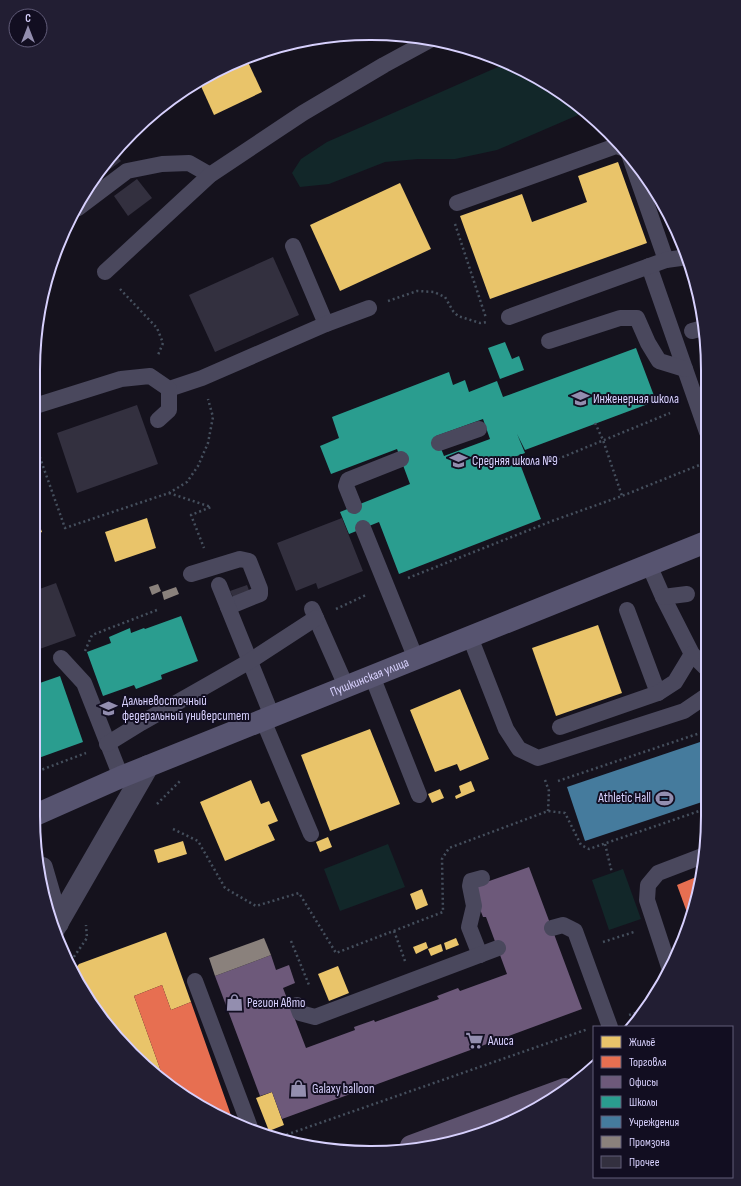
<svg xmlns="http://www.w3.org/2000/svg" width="741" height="1186" font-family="'Sofia Sans Condensed',sans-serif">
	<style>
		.green { fill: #122729 }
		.homes { fill: #e9c46a }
		.shops { fill: #e76f51 }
		.offices { fill: #6d597a }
		.schools { fill: #2a9d8f; fill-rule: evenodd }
		.public { fill: #457b9d }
		.industry { fill: #8a817c }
		.building { fill: #33303f }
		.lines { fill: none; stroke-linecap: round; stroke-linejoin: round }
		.path { stroke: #454f5d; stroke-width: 2.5; stroke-dasharray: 2 3; stroke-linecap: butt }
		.service { stroke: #4a485d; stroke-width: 16 }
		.tertiary { stroke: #4a485d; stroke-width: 22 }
		.secondary { stroke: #575470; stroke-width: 22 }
		.primary { stroke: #5d526e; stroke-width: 22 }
		.labels { text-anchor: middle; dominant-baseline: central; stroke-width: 4; stroke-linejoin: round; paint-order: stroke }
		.poi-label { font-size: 13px; fill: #d7d0fd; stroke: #120e21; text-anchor: start }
		.street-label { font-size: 13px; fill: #d7d0fd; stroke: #120e21 }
		.rim { fill: none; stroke: #d7d0fd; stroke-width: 2 }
	</style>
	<rect width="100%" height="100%" fill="#15121d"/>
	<g class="green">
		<polygon points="507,63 520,68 576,103 585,112 497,150 455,159 418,159 385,162 329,184 300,187 292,173 301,159 327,142"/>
		<polygon points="388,844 405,887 340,911 324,869"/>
		<polygon points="623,869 641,919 609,930 592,880"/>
	</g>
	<g class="homes">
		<polygon points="248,62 262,92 214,115 200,84"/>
		<polygon points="618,162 647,243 490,299 460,216 522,194 532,222 587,202 578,176"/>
		<polygon points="400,183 431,249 340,291 310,225"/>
		<polygon points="35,513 42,532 35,535"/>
		<polygon points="147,518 156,548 115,562 105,532"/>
		<polygon points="598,625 622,693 556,716 532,648"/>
		<polygon points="460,689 489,759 460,771 457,764 435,772 410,710"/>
		<polygon points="370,729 400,804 330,831 301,755"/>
		<polygon points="251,780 261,804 269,801 278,821 268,825 275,840 225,861 200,802"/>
		<polygon points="471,781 475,791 456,799 455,796 461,793 459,786"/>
		<polygon points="440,789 444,798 432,803 428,794"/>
		<polygon points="328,837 332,847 320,852 316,842"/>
		<polygon points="183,841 187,854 158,863 154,850"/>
		<polygon points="422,889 428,905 416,910 410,894"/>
		<polygon points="166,932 191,1002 171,1010 162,985 134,996 163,1077 103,1021 75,969 79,964"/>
		<polygon points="456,938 459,945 446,950 444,943"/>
		<polygon points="426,942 428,948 416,954 413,947"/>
		<polygon points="441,944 443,951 431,956 428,949"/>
		<polygon points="338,966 349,993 329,1001 318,974"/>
		<polygon points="272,1092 284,1125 269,1131 256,1098"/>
	</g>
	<g class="shops">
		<polygon points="701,875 689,918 677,885"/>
		<polygon points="162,985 171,1010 191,1002 233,1121 183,1096 163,1077 134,996"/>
	</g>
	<polygon class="offices" points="529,867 582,1009 282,1119 272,1092 260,1096 215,976 271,955 276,970 289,965 295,983 283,988 306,1048 355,1030 354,1027 374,1020 375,1022 439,999 437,996 458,988 460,991 507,974 486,917 483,917 478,904 475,886"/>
	<g class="schools">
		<polygon points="505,342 512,359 519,356 524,370 500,379 488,348"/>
		<path d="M636 348 656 401 525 450 517 434 525 453 517 456 541 519 399 574 379 522 349 534 340 512 410 484 397 449 331 474 320 446 339 438 332 417 449 372 453 385 465 380 469 392 497 381 503 397ZM483 419 490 439 444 456 436 436Z"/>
		<polygon points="181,616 198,661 161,675 162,679 136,689 134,685 103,696 87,652 111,643 109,637 130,628 131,633 144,628 145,629"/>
		<polygon points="60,676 83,742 33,760 34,685"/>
	</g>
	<polygon class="public" points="706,740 705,801 585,841 567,787"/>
	<g class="industry">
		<polygon points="158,584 161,591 152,595 149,587"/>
		<polygon points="176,587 179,594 164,600 162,592"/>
		<polygon points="264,938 271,955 215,976 209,958"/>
	</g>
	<g class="building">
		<polygon points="114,153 121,161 93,182 103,165"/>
		<polygon points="137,179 152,198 128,216 114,196"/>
		<polygon points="273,257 299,315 215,352 189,295"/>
		<polygon points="137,405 158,464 77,493 57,433"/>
		<polygon points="342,518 363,571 318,589 316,583 296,591 277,543"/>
		<polygon points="56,583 76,636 34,651 34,591"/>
		<polygon points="247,585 250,593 234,599 230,591"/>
	</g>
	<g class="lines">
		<g class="path">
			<polyline points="455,224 486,318"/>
			<polyline points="120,289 157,328 163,343 158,355"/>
			<polyline points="388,301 417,291 434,292 445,297 453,311 458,316 480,323 487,322"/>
			<polyline points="595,423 603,440 622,496"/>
			<polyline points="38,452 65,528 169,493 187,482 198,466 208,443 213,417 208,399"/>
			<polyline points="553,461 670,413"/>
			<polyline points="169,493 211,507 191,515 204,548"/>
			<polyline points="408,578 552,521 622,496 707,462"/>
			<polyline points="336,609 366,595"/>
			<polyline points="85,651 92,635 157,610"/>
			<polyline points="33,773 86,753"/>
			<polyline points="545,780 549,791 548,811"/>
			<polyline points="558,781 706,731"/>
			<polyline points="157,804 180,781"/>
			<polyline points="173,829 198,841 225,888 256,906 299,893 336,953 443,912 442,859 449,848 548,811 565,813 581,845 589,849 705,809"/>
			<polyline points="605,844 612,873"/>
			<polyline points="394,931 405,961"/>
			<polyline points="291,941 309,985"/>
			<polyline points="603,942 634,932"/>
			<polyline points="71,961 87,938 86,925"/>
			<polyline points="629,1015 645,1010"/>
			<polyline points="277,1138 588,1029"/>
		</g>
		<g class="service">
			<polyline points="629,154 666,260"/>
			<polyline points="457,203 616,146 625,149"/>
			<polyline points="78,208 127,171 162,164 189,163 210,175"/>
			<polyline points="293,246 326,324"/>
			<polyline points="649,266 707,432"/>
			<polyline points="105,272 210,175 303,113 384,65 430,40"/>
			<polyline points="509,317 666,260 688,257"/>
			<polyline points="692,331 703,328"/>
			<polyline points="549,341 620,318 637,318 648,343 659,361 685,369"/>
			<polyline points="169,389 202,378 326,324 369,308"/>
			<polyline points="35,406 121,379 150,376 169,389 169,410 158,420"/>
			<polyline points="439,443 479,429"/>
			<polyline points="354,506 346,486 348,480 401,459"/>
			<polyline points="363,528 416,659"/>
			<polyline points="649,565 663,597 692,654 706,668"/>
			<polyline points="191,574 240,559 249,561 260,589 260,594 228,607"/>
			<polyline points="219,585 272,716"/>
			<polyline points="663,597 687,594"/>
			<polyline points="312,609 346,686"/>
			<polyline points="627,610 658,693"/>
			<polyline points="470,637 506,729 519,749 538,758 684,711 706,696"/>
			<polyline points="61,658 84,683 121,777"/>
			<polyline points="372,676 419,795"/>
			<polyline points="263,720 311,834"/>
			<polyline points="560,727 658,693 675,682 692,654"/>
			<polyline points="107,744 141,723 250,661 316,618"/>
			<polyline points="552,928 563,925 575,931 610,1027"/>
			<polyline points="480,955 469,927 474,906 470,886 471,881 482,878"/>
			<polyline points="669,967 647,900 648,885 658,873 705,855"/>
			<polyline points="195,981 251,1130"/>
			<polyline points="297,1005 300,1013 315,1017 498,948"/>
		</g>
		<g class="tertiary">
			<polyline points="42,868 58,923"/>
			<polyline points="54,929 148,766"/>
		</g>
		<path class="secondary" id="s1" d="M33 816 121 777 706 542"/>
		<polyline class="primary" points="411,1146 565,1089"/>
	</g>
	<defs>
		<symbol id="university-bare" viewBox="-9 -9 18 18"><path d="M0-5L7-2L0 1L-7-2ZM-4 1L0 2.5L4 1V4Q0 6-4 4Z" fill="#938eaf" stroke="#120e21" stroke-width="2.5" paint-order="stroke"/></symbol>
		<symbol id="school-bare" viewBox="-9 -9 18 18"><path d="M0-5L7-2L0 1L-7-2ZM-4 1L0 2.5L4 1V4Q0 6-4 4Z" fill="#938eaf" stroke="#120e21" stroke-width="2.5" paint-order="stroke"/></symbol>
		<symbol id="stadium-bare" viewBox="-9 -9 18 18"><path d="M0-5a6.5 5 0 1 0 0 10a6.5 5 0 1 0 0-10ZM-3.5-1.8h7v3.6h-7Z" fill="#938eaf" stroke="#120e21" stroke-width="2.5" paint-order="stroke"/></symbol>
		<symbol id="shop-bare" viewBox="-9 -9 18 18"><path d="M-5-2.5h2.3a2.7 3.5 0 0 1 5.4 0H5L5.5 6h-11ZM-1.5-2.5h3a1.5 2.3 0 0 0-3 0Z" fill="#938eaf" stroke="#120e21" stroke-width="2.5" paint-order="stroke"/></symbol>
		<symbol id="supermarket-bare" viewBox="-9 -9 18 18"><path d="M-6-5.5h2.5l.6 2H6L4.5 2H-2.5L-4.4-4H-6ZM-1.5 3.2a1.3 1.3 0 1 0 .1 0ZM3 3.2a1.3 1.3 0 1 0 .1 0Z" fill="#938eaf" stroke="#120e21" stroke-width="2.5" paint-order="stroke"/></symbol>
	</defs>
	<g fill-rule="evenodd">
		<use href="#university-bare" x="568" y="386" width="25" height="25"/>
		<use href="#school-bare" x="446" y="448" width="25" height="25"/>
		<use href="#university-bare" x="96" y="696" width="25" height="25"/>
		<use href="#stadium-bare" x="652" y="786" width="25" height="25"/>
		<use href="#shop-bare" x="222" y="990" width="25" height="25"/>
		<use href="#supermarket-bare" x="462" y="1028" width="25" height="25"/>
		<use href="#shop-bare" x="286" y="1076" width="25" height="25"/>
	</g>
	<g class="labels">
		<g class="poi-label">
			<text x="593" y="399">Инженерная школа</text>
			<text x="472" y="461">Средняя школа №9</text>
			<text x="122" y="701">Дальневосточный<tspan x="122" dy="15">федеральный университет</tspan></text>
			<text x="651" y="798" text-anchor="end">Athletic Hall</text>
			<text x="247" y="1003">Регион Авто</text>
			<text x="488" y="1041">Алиса</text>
			<text x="312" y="1089">Galaxy balloon</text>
		</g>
		<g class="street-label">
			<text stroke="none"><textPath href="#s1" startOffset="364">Пушкинская улица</textPath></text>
		</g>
	</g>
	<path d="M0 0H741V1186H0ZM370 40H371A330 330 0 0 1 701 370V816A330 330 0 0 1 371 1146H370A330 330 0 0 1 40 816V370A330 330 0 0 1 370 40Z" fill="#221e33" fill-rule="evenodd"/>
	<path class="rim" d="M370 40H371A330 330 0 0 1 701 370V816A330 330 0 0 1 371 1146H370A330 330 0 0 1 40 816V370A330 330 0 0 1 370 40Z"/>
	<rect x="593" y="1026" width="140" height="152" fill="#120e21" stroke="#615c79"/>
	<rect x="601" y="1036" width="20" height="12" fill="#e9c46a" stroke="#615c79"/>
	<text x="629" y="1046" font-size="12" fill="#d7d0fd">Жильё</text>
	<rect x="601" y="1056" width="20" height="12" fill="#e76f51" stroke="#615c79"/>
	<text x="629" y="1066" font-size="12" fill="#d7d0fd">Торговля</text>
	<rect x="601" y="1076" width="20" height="12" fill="#6d597a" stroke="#615c79"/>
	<text x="629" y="1086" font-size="12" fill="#d7d0fd">Офисы</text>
	<rect x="601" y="1096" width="20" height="12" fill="#2a9d8f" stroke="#615c79"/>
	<text x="629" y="1106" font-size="12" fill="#d7d0fd">Школы</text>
	<rect x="601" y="1116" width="20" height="12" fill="#457b9d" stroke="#615c79"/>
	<text x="629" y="1126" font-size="12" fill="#d7d0fd">Учреждения</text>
	<rect x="601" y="1136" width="20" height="12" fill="#8a817c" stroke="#615c79"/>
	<text x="629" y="1146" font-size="12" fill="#d7d0fd">Промзона</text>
	<rect x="601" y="1156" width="20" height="12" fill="#33303f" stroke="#615c79"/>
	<text x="629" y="1166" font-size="12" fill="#d7d0fd">Прочее</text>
	<g transform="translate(28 28)"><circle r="19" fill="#120e21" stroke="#615c79"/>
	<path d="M0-3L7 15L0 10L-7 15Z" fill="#938eaf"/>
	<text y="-6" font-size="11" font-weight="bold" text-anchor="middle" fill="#d7d0fd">С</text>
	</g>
</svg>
